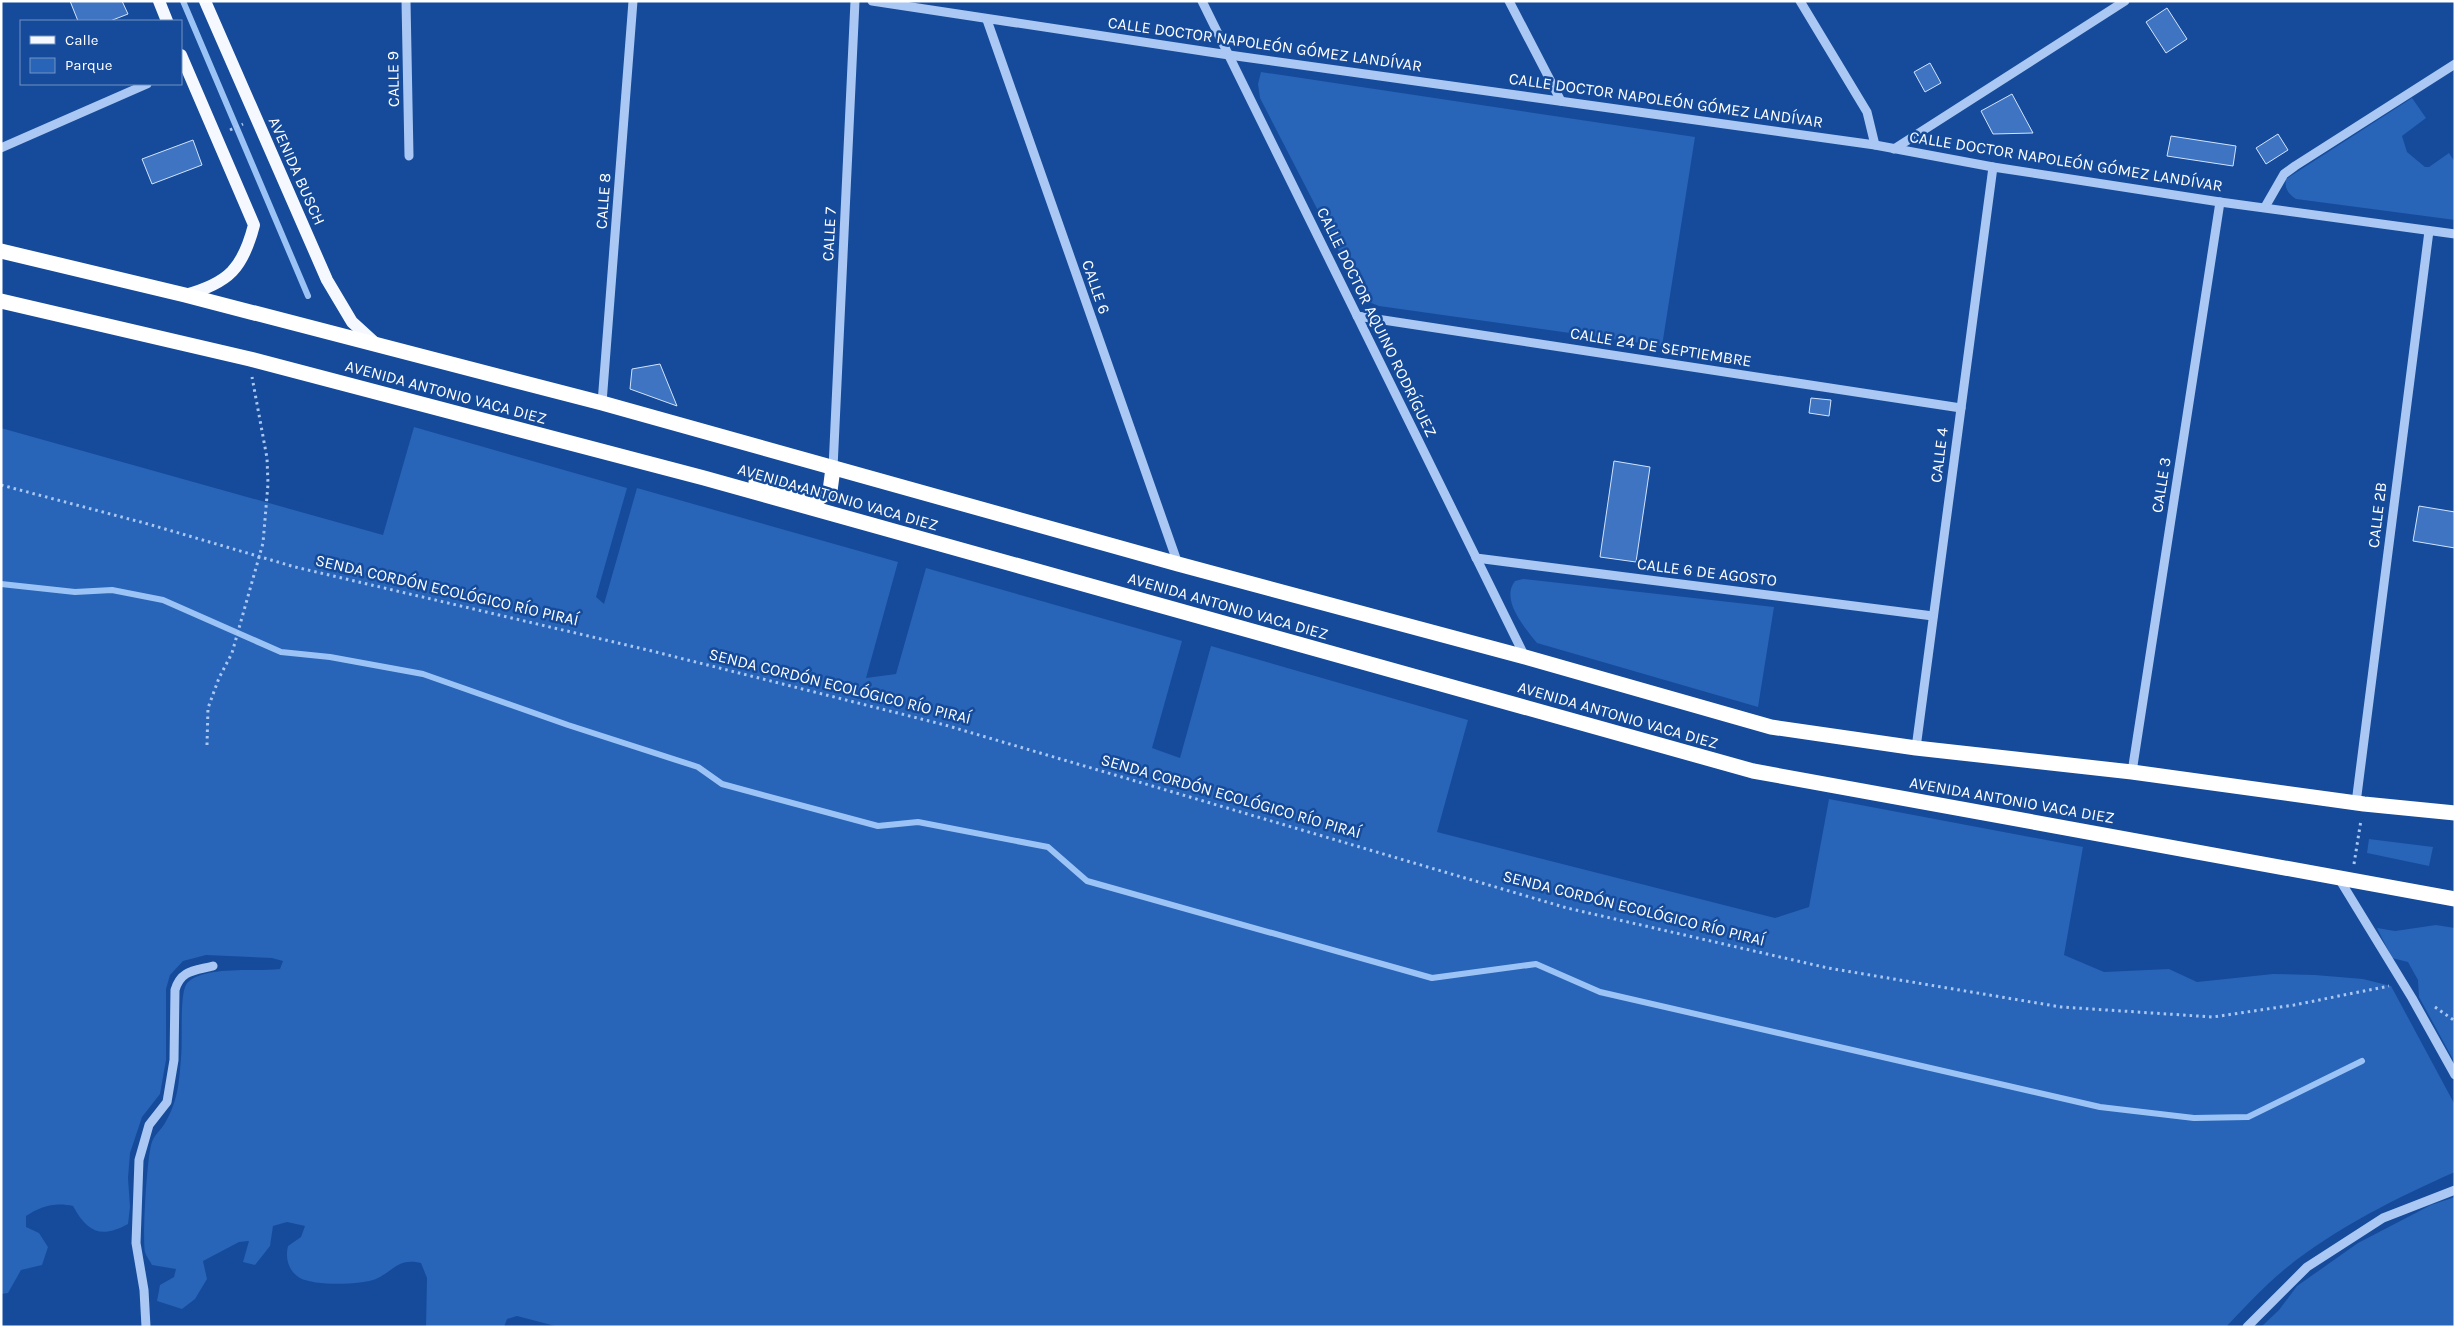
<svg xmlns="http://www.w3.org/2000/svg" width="2456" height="1328" font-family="Karla,sans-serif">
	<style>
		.green { fill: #2864b8 }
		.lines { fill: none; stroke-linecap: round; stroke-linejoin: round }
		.stream { stroke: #9cc3f5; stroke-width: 6 }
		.building { fill: #3e74c1; stroke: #d2e4fd }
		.path { stroke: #aac8f3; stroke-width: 3; stroke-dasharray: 2.5 4; stroke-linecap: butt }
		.minor { stroke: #aac8f3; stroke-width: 9 }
		.major { stroke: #f5f9ff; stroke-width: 12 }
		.highway { stroke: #fff; stroke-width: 15 }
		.labels { text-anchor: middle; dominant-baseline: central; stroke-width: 5; stroke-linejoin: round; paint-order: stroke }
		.street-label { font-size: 16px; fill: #fff; stroke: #154b9a }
	</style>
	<rect width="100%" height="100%" fill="#154b9a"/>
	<g class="green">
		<polygon points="1261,72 1695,137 1662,346 1379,306 1369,302 1361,294 1260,98 1258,84"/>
		<path d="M2412 98 2426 118 2402 136 2407 152 2425 167H2429L2449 153 2455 162V220L2296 199C2289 194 2284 189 2286 179Z"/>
		<path d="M414 427 627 488 596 597 604 604 637 488 898 562 866 678 896 674 926 568 1182 641 1152 748 1180 758 1211 646 1468 720 1437 832 1775 918 1809 907 1829 799 2083 847 2064 955 2104 972 2169 969 2197 982 2273 974 2315 975 2363 979 2391 986 2455 1105V1172C2393 1199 2318 1237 2269 1283 2254 1297 2240 1312 2226 1327H559L517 1316 507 1319 504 1327H426L427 1278 421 1263C398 1258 395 1270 376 1279 362 1285 314 1286 300 1278 288 1271 285 1258 288 1246L301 1237 305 1226 287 1222 273 1226 270 1246 255 1265 243 1262 249 1241 239 1242 203 1261 207 1279 195 1299 182 1309 157 1301 160 1285 174 1277 176 1269 152 1265C150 1261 146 1256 145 1252 142 1239 147 1154 152 1142 154 1135 161 1130 165 1123 178 1101 179 1083 181 1058 183 1042 179 993 187 983 204 965 256 972 280 969L283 961 272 958 206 955 183 961 170 975 166 989V1060L160 1094 142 1117 130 1153 128 1178 130 1207 128 1224C101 1239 87 1232 73 1206 55 1202 41 1206 26 1216V1227L39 1233 48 1247 42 1265 21 1270 8 1293 1 1294V428L383 535Z"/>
		<path d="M1523 579 1774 607 1758 707 1537 643C1525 628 1500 600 1515 581Z"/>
		<polygon points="2369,839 2433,847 2429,866 2367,853"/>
		<polygon points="2436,925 2455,928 2455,1063 2419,997 2418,980 2408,962 2392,958 2377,928 2395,931"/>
		<polygon points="2455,1197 2455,1327 2261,1327 2279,1310 2297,1286 2358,1243 2431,1205"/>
	</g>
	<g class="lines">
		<g class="stream">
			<polyline points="183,1 308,296"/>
			<polyline points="1,584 75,592 112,590 163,600 281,652 330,657 423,674 568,725 698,767 722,784 878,826 918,822 1048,847 1087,881 1432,978 1536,964 1600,992 2100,1107 2194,1118 2248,1117 2362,1061"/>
		</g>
	</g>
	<g class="building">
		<polygon points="70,1 122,1 128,14 110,21 78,21"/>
		<polygon points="2167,8 2187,39 2166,53 2146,22"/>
		<polygon points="1930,63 1941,83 1925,92 1914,72"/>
		<polygon points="2012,94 2033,133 1993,134 1981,111"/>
		<polygon points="2278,134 2288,150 2266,164 2256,148"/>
		<polygon points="2171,136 2236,146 2233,166 2167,156"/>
		<polygon points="193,140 202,165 152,184 142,159"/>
		<polygon points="660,364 677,406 630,389 632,369"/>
		<polygon points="1811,398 1831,400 1829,416 1809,413"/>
		<polygon points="1614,461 1650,467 1636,562 1600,557"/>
		<polygon points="2419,506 2455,512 2455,548 2413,541"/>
	</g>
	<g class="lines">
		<g class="path">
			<polyline points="230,130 243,124"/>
			<polyline points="1,485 148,524 295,567 652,651 945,725 1567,908 1828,968 2061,1007 2213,1017 2294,1005 2389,986"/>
			<polyline points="207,745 208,708 219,678 232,653 263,543 268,484 267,458 252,377"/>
			<polyline points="2354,864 2361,820"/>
			<polyline points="2435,1007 2455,1021"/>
		</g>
		<g class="minor">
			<polyline points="406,1 409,156"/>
			<polyline points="872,1 1229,55 1875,145 1993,167 2220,202 2455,234"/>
			<polyline points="1202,1 1525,657"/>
			<polyline points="1509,1 1561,101"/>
			<polyline points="1800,1 1867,112 1875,145"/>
			<polyline points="987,20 1178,564"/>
			<polyline points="1,148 147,84"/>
			<polyline points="1894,149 2125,1"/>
			<polyline points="2265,207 2284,174 2295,166 2455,64"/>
			<polyline points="1357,316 1961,408"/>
			<polyline points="602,403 633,1"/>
			<polyline points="833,468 855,1"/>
			<polyline points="1476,558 1933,616"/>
			<polyline points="1916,748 1993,167"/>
			<polyline points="2132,772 2220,202"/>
			<polyline points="2356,803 2429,231"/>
			<polyline points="2338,877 2412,998 2455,1075"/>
			<path d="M146 1327 144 1290 136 1243 139 1160 149 1125 167 1102 174 1060 175 990C181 970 194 971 213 966"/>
			<polyline points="2247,1327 2307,1267 2383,1218 2455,1190"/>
		</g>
		<g class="major">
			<polyline points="159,1 167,21"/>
			<polyline points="205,1 327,280 352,322 375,343"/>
			<path d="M181 55 254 225C243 268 229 283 185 295"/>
		</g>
		<g class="highway">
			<polyline points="1,251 185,295 602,403 1178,564 1525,657 1771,727 1916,748 2132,772 2364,804 2455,813"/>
			<polyline points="1,301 250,359 704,478 1753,771 2455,899"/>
			<polyline points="756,482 819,498 830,491 833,468"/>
		</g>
	</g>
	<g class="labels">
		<g class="street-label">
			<text transform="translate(1265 44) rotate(8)">CALLE DOCTOR NAPOLEÓN GÓMEZ LANDÍVAR</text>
			<text transform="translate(393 79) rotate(-91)">CALLE 9</text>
			<text transform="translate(1666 100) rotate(8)">CALLE DOCTOR NAPOLEÓN GÓMEZ LANDÍVAR</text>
			<text transform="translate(2066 161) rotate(9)">CALLE DOCTOR NAPOLEÓN GÓMEZ LANDÍVAR</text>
			<text transform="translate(297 171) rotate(66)">AVENIDA BUSCH</text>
			<text transform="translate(603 201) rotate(-86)">CALLE 8</text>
			<text transform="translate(829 234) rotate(-87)">CALLE 7</text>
			<text transform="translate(1096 287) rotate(71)">CALLE 6</text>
			<text transform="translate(1377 322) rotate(64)">CALLE DOCTOR AQUINO RODRÍGUEZ</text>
			<text transform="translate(1661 347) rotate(9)">CALLE 24 DE SEPTIEMBRE</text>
			<text transform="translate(446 392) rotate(15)">AVENIDA ANTONIO VACA DIEZ</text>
			<text transform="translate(1939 455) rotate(-83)">CALLE 4</text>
			<text transform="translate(2161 485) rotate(-81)">CALLE 3</text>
			<text transform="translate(838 497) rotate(16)">AVENIDA ANTONIO VACA DIEZ</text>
			<text transform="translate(2377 515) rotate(-83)">CALLE 2B</text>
			<text transform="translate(1707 572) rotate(7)">CALLE 6 DE AGOSTO</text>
			<text transform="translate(447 590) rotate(13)">SENDA CORDÓN ECOLÓGICO RÍO PIRAÍ</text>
			<text transform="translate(1228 606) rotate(16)">AVENIDA ANTONIO VACA DIEZ</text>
			<text transform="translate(840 686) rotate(14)">SENDA CORDÓN ECOLÓGICO RÍO PIRAÍ</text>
			<text transform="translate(1618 715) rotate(16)">AVENIDA ANTONIO VACA DIEZ</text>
			<text transform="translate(1231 796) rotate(16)">SENDA CORDÓN ECOLÓGICO RÍO PIRAÍ</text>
			<text transform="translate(2012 800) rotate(10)">AVENIDA ANTONIO VACA DIEZ</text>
			<text transform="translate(1634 908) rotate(14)">SENDA CORDÓN ECOLÓGICO RÍO PIRAÍ</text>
		</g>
	</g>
	<rect width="2456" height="1328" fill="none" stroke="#ffffff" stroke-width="5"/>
	<rect x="20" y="20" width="162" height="65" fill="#154b9a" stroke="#7393c2"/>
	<rect x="30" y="36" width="25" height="8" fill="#f5f9ff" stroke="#7393c2"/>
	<text x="65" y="45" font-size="15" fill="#ffffff">Calle</text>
	<rect x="30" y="58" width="25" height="15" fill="#2864b8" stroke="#7393c2"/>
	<text x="65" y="70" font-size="15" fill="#ffffff">Parque</text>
</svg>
